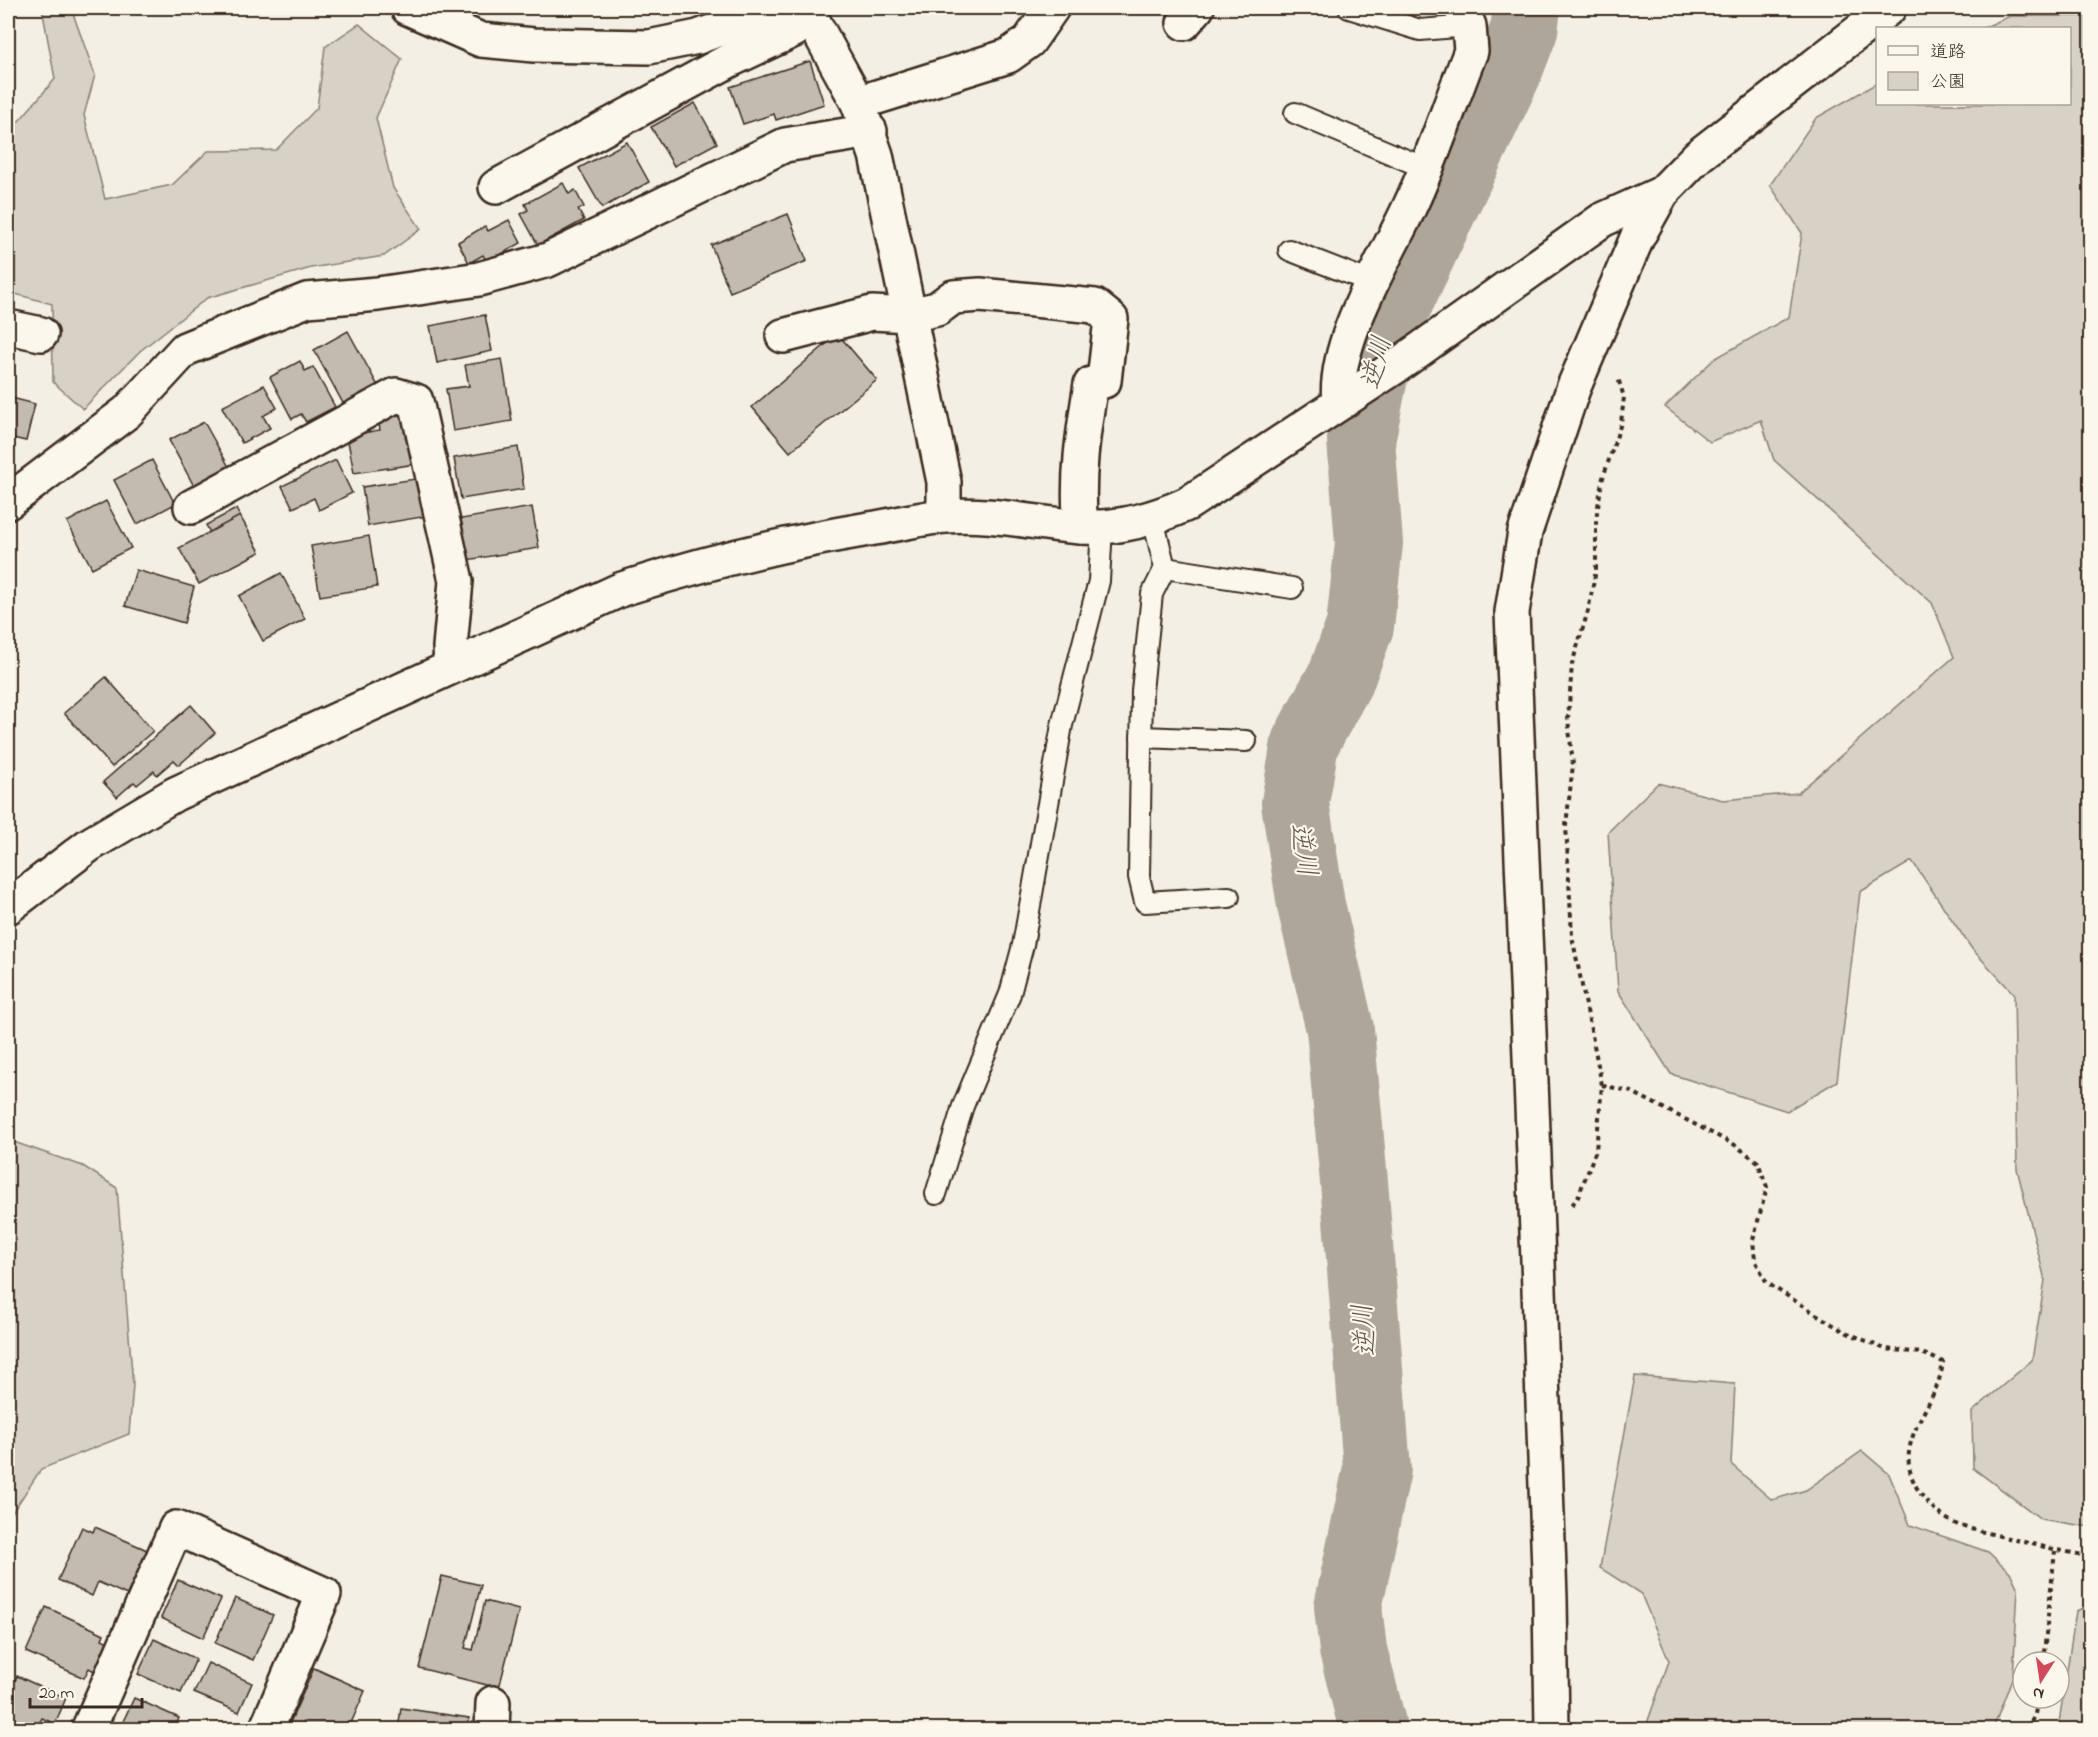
<svg xmlns="http://www.w3.org/2000/svg" width="2098" height="1737" font-family="'Indie Flower','Klee One',sans-serif">
	<style>
		.green { fill: #d8d1c6; stroke: #8a7e72; stroke-width: 1.5 }
		.lines { fill: none; stroke-linecap: round; stroke-linejoin: round }
		.river { stroke: #afa69a; stroke-width: 68 }
		.building { fill: #c3bbb0; stroke: #3b2a1e; stroke-width: 1.5 }
		.service-casing { stroke: #3b2a1e; stroke-width: 24 }
		.minor-casing { stroke: #3b2a1e; stroke-width: 38 }
		.path { stroke: #3b2a1e; stroke-width: 4; stroke-dasharray: 4.5 4.5; stroke-linecap: butt }
		.service { stroke: #fbf7ec; stroke-width: 20 }
		.minor { stroke: #fbf7ec; stroke-width: 33 }
		.labels { text-anchor: middle; dominant-baseline: central; stroke-width: 4.5; stroke-linejoin: round; paint-order: stroke }
		.water-label { font-size: 27px; font-style: italic; fill: #645549; stroke: #fbf7ec }
	</style>
	<rect width="100%" height="100%" fill="#f3efe4"/>
	<filter id="ink" filterUnits="userSpaceOnUse"><feTurbulence type="fractalNoise" baseFrequency=".0167" numOctaves="2"/><feDisplacementMap in="SourceGraphic" scale="12" xChannelSelector="R" yChannelSelector="G"/><feConvolveMatrix kernelMatrix="1 2 1 2 8 2 1 2 1" color-interpolation-filters="sRGB"/></filter>
	<g filter="url(#ink)">
		<g class="green">
			<polygon points="42,8 71,8 95,75 84,115 105,199 172,185 208,151 276,150 317,108 325,47 359,24 402,59 376,118 393,188 421,229 384,256 311,268 207,298 140,351 83,409 53,382 52,304 8,292 8,122 19,121 55,79"/>
			<polygon points="2010,16 2090,16 2090,1527 2041,1519 1973,1468 1972,1412 2032,1360 2045,1280 2017,1169 2014,994 1972,949 1912,861 1860,892 1837,1081 1787,1111 1671,1074 1618,991 1608,832 1658,783 1723,800 1798,793 1954,657 1932,603 1774,460 1761,420 1710,442 1665,407 1714,359 1789,317 1802,233 1770,185 1816,118 1877,83 1878,104 2070,104 2070,28 1983,28"/>
			<polygon points="8,1140 83,1166 117,1188 133,1385 129,1434 41,1469 8,1519"/>
			<polygon points="1635,1376 1735,1384 1731,1464 1772,1500 1806,1490 1862,1451 1889,1474 1910,1525 1988,1552 2010,1572 2018,1589 2013,1676 1993,1729 1645,1729 1669,1661 1641,1594 1600,1568"/>
			<polygon points="2090,1605 2090,1729 2058,1729 2076,1611"/>
		</g>
		<g class="lines">
			<polyline class="river" points="1371,1730 1372,1724 1353,1650 1348,1607 1377,1469 1354,1182 1340,1029 1311,905 1295,803 1305,743 1342,675 1360,626 1369,543 1361,440 1382,338 1508,72 1524,30 1527,8"/>
		</g>
		<g class="building">
			<polygon points="810,61 824,104 776,120 774,114 743,124 730,87"/>
			<polygon points="695,103 717,143 674,166 651,127"/>
			<polygon points="627,142 649,182 602,208 579,168"/>
			<polygon points="563,183 569,194 575,190 584,207 578,210 584,220 538,245 521,214 528,210 525,204"/>
			<polygon points="788,214 807,261 730,292 711,245"/>
			<polygon points="509,220 521,243 487,262 483,255 469,263 458,242 485,226 488,231"/>
			<polygon points="485,315 492,351 437,363 430,326"/>
			<polygon points="348,331 378,386 344,405 314,350"/>
			<polygon points="838,334 877,380 790,452 752,407"/>
			<polygon points="502,359 512,421 453,431 446,389 469,386 465,365"/>
			<polygon points="300,361 305,371 313,367 335,407 306,422 301,414 292,419 270,377"/>
			<polygon points="264,385 277,408 263,416 270,428 242,443 222,407"/>
			<polygon points="8,397 35,404 26,441 8,437"/>
			<polygon points="408,413 416,464 354,473 347,436 380,430 378,418"/>
			<polygon points="204,422 229,467 194,486 169,440"/>
			<polygon points="518,447 524,489 461,499 454,458"/>
			<polygon points="152,460 175,504 137,524 114,480"/>
			<polygon points="336,460 352,493 319,510 314,498 293,508 282,486"/>
			<polygon points="422,478 428,516 368,526 362,487"/>
			<polygon points="106,501 131,548 92,568 67,522"/>
			<polygon points="532,507 539,548 467,560 461,519"/>
			<polygon points="236,509 260,552 229,568 206,525"/>
			<polygon points="240,516 260,552 199,584 179,548"/>
			<polygon points="369,536 377,587 320,596 311,546"/>
			<polygon points="136,570 194,587 184,623 125,606"/>
			<polygon points="281,573 305,619 263,641 239,596"/>
			<polygon points="106,677 153,731 112,767 64,713"/>
			<polygon points="191,705 215,733 179,765 174,760 157,775 154,771 137,785 134,782 117,797 103,782"/>
			<polygon points="82,1527 93,1532 95,1527 147,1550 127,1595 98,1582 92,1596 58,1580"/>
			<polygon points="442,1576 481,1585 465,1648 473,1650 485,1601 519,1610 499,1688 419,1668"/>
			<polygon points="178,1580 221,1599 203,1638 161,1618"/>
			<polygon points="235,1598 273,1615 253,1660 215,1643"/>
			<polygon points="46,1607 104,1634 102,1639 110,1643 96,1672 89,1668 84,1678 26,1652"/>
			<polygon points="154,1639 196,1659 181,1693 138,1674"/>
			<polygon points="208,1663 252,1683 239,1712 194,1693"/>
			<polygon points="314,1668 365,1691 348,1730 299,1730 289,1725"/>
			<polygon points="17,1676 66,1698 55,1724 42,1718 36,1730 8,1730 8,1697"/>
			<polygon points="134,1698 179,1718 174,1730 119,1730"/>
			<polygon points="401,1708 469,1718 467,1730 398,1730"/>
		</g>
		<g class="lines">
			<defs>
				<g id="service">
					<polyline points="1349,8 1420,30 1469,26"/>
					<polyline points="1295,113 1425,168"/>
					<polyline points="1289,250 1371,282"/>
					<polyline points="1153,519 1165,568 1152,594 1142,691 1139,877 1145,902 1229,897"/>
					<polyline points="1165,568 1292,588"/>
					<polyline points="1141,737 1246,741"/>
					<polyline points="936,1194 963,1106 1010,994 1023,945 1062,725 1099,581 1102,527"/>
				</g>
				<g id="minor">
					<polyline points="408,8 481,40 534,45 649,47 698,37 776,8"/>
					<polyline points="806,8 858,103 876,155 944,482 944,516"/>
					<polyline points="1184,23 1197,8"/>
					<polyline points="858,103 1008,56 1029,41 1052,8"/>
					<polyline points="496,187 730,60 794,30 799,8"/>
					<polyline points="8,327 41,334"/>
					<path d="M783 336 872 313 909 315 937 309 953 297 980 295 1095 306 1111 319 1104 381 1091 384C1083 433 1076 478 1081 527"/>
					<path d="M1339 403C1332 343 1384 262 1409 208 1433 158 1450 103 1471 51L1469 26 1461 8"/>
					<polyline points="8,502 127,412 185,349 307,300 378,294 479,279 548,260 785,145 870,131"/>
					<polyline points="191,507 396,395 416,401 456,581 450,647 451,666"/>
					<path d="M8 907 89 845 175 794 622 589C703 563 785 543 869 529 895 525 920 518 946 516 993 512 1036 524 1082 527 1119 529 1154 519 1187 504L1398 365 1602 220 1662 193"/>
					<polyline points="88,1730 176,1528 324,1594 266,1730"/>
					<polyline points="492,1730 493,1703"/>
					<polyline points="1552,1730 1550,1598 1536,1205 1512,612 1525,532 1573,389 1637,238 1662,193 1698,156 1889,8"/>
				</g>
			</defs>
			<use href="#service" class="service-casing"/>
			<use href="#minor" class="minor-casing"/>
			<g class="path">
				<path d="M1602 1085 1632 1092 1735 1145 1758 1162 1767 1187 1753 1240 1755 1260 1767 1283 1843 1331 1885 1349 1922 1353 1943 1362C1939 1397 1913 1420 1909 1452 1905 1483 1930 1511 1956 1524 1967 1529 1981 1531 1992 1534 2025 1542 2057 1551 2090 1556"/>
				<polyline points="1572,1205 1578,1197 1596,1150 1602,1085 1572,936 1566,825 1573,765 1568,719 1572,664 1588,611 1596,570 1596,519 1602,481 1621,423 1624,397 1618,378"/>
				<polyline points="2043,1662 2055,1551"/>
				<polyline points="2027,1730 2035,1714 2038,1698"/>
			</g>
			<use href="#service" class="service"/>
			<use href="#minor" class="minor"/>
		</g>
	</g>
	<g class="labels">
		<g class="water-label">
			<text transform="translate(1378 363) rotate(-76)">逆川</text>
			<text transform="translate(1302 850) rotate(81)">逆川</text>
			<text transform="translate(1366 1330) rotate(-95)">逆川</text>
		</g>
	</g>
	<rect width="2098" height="1737" fill="none" stroke="#fbf7ec" stroke-width="30"/>
	<rect x="15" y="15" width="2068" height="1707" fill="none" stroke="#3b2a1e" stroke-width="2" filter="url(#ink)"/>
	<rect x="1876" y="27" width="195" height="78" fill="#fbf7ec" stroke="#aea59a" stroke-width="1.5"/>
	<rect x="1888" y="46" width="30" height="9" fill="#fbf7ec" stroke="#aea59a" stroke-width="1.5"/>
	<text x="1930" y="57" font-size="18" fill="#3b2a1e">道路</text>
	<rect x="1888" y="72" width="30" height="18" fill="#d8d1c6" stroke="#aea59a" stroke-width="1.5"/>
	<text x="1930" y="87" font-size="18" fill="#3b2a1e">公園</text>
	<g transform="translate(2041 1680) rotate(192)"><circle r="28" fill="#fbf7ec" stroke="#aea59a" stroke-width="1.5"/>
	<path d="M0-4.5L10 22L0 15L-10 22Z" fill="#d1495b"/>
	<text y="-9" font-size="16" font-weight="bold" text-anchor="middle" fill="#3b2a1e">N</text>
	</g>
	<path d="M30 1698v9h112v-9" fill="none" stroke="#3b2a1e" stroke-width="3"/>
	<text x="39" y="1698" font-size="18" fill="#3b2a1e" stroke="#fbf7ec" stroke-width="4.5" paint-order="stroke">20 m</text>
</svg>
